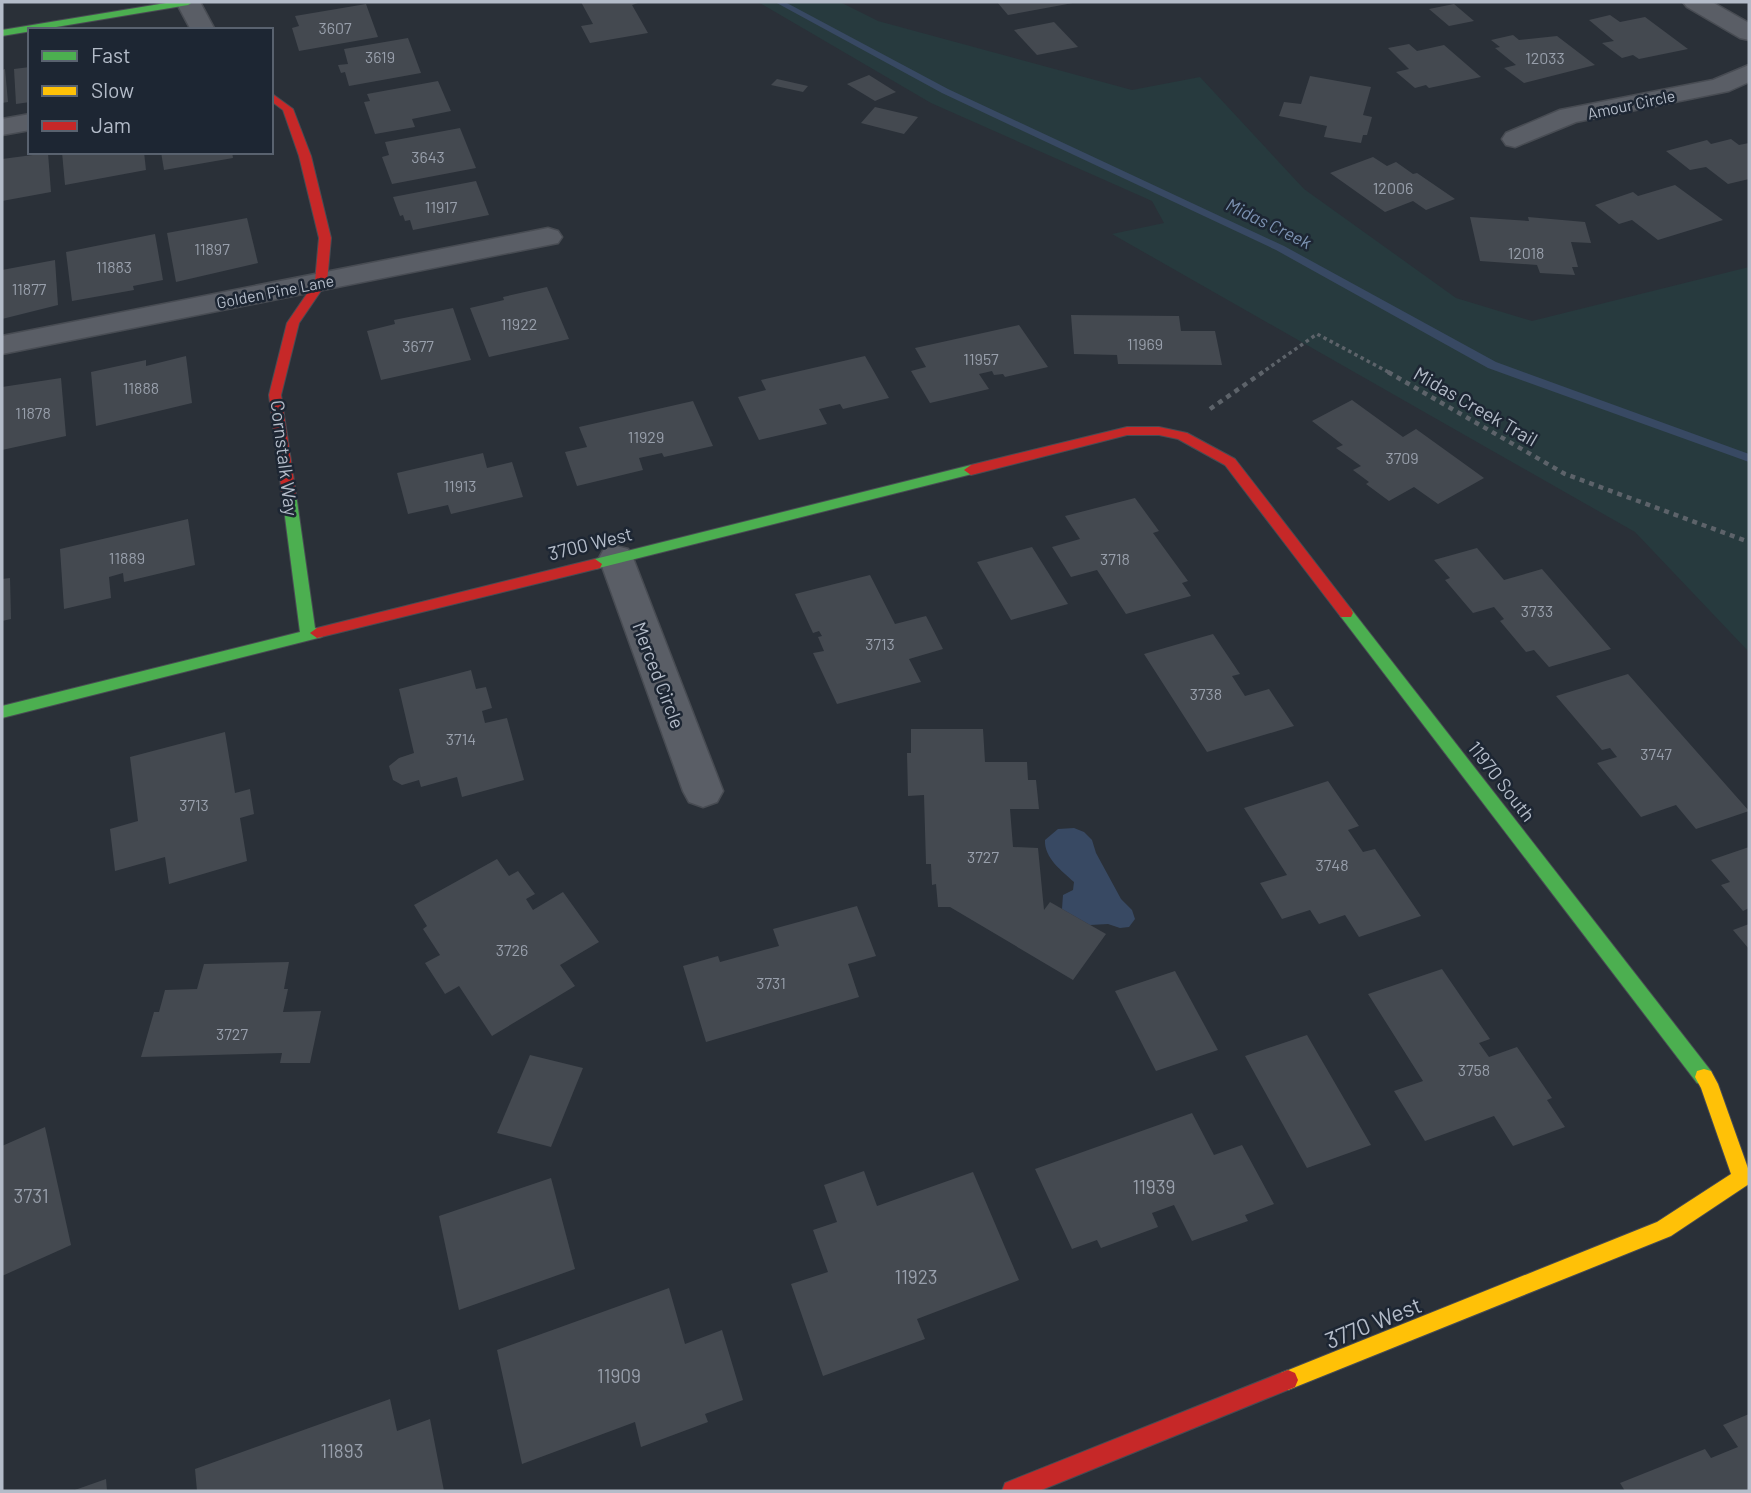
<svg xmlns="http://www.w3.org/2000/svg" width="1751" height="1493" font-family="Barlow,sans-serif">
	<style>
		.green { fill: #273a3e }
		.water { fill: #384963 }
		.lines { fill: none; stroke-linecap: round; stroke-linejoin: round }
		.stream { fill: #384963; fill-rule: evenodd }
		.building { fill: #444950 }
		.street-casing { stroke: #484c53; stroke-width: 3 }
		.fast-casing { stroke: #484c53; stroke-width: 2 }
		.slow-casing { stroke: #484c53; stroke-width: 2 }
		.jam-casing { stroke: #484c53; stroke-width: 2 }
		.path-far1 { stroke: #5d636a; stroke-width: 3.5; stroke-dasharray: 3.5 3.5; stroke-linecap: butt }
		.path { stroke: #5d636a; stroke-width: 4.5; stroke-dasharray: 5 5; stroke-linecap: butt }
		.street { fill: #5a5e66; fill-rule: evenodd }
		.fast { fill: #4caf50; fill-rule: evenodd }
		.slow { fill: #ffc107; fill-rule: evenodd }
		.jam { fill: #c62828; fill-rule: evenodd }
		.labels { text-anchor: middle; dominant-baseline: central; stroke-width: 5; stroke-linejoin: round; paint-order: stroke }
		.number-label { font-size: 16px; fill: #989fab }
		.far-street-label { font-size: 16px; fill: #b4bcc9; stroke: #1d2633 }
		.far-water-label { font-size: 18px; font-style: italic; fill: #7c92b1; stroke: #1d2633 }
		.street-label { font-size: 19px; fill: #b4bcc9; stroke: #1d2633 }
		.near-number-label { font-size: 19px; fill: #989fab }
		.near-street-label { font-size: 23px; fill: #b4bcc9; stroke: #1d2633 }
	</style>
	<rect width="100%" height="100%" fill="#2a3038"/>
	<polygon class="green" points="758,2 840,2 878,21 1132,90 1200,77 1304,189 1456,298 1532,321 1749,267 1749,652 1635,532 1112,234 1164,223 1152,201 931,103"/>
	<path class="water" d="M1074 828 1084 832 1092 840 1096 853 1121 899 1132 910 1135 919 1129 927 1120 928 1108 924 1090 925 1062 909 1063 895 1073 890 1074 882C1062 871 1044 858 1045 840L1058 829Z"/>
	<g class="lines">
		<polygon class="stream" points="775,2 785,2 948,89 1284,246 1496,362 1749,454 1749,462 1488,368 1276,250 942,93"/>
	</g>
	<g class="building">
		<polygon points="581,2 641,2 632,5 648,33 590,43 581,26 593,24"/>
		<polygon points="997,2 1073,2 1073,3 1008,15"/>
		<polygon points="366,4 378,37 299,51 292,28 299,26 295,16"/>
		<polygon points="1454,4 1474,21 1449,26 1429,9"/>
		<polygon points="1610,15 1620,22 1645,17 1688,49 1639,59 1633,55 1622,58 1602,43 1614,41 1589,20"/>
		<polygon points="1054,22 1078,47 1037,55 1014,30"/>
		<polygon points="1513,35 1519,40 1557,36 1595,65 1524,83 1504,68 1516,65 1495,48 1500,47 1491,40"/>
		<polygon points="408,38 421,73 349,86 345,72 341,73 338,65 348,64 344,49"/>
		<polygon points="1409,44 1417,51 1444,45 1481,77 1429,88 1426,85 1415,88 1396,72 1409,69 1388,48"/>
		<polygon points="30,67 30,102 16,104 14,69"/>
		<polygon points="5,69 8,102 2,103 2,70"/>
		<polygon points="869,75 896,92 875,101 847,84"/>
		<polygon points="1310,76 1371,87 1363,115 1372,117 1367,135 1363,135 1361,143 1324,137 1327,126 1279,116 1284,102 1301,104"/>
		<polygon points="777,79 808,86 803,92 771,85"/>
		<polygon points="438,81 451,111 412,119 415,127 375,134 364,102 370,101 367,94"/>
		<polygon points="875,107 918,117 904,134 861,123"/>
		<polygon points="460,128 476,168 392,184 382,157 389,155 385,142"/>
		<polygon points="1731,139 1739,145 1749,143 1749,179 1728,184 1706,167 1690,170 1666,151 1707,140 1711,144"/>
		<polygon points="62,152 144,152 146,170 65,185"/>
		<polygon points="161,152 232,152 233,158 164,170"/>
		<polygon points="48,153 51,192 2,201 2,159"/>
		<polygon points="1373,157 1387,166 1396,162 1413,174 1417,173 1455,199 1426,210 1413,201 1385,212 1330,173"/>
		<polygon points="476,181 489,215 413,230 410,220 405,221 403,215 400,216 393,197"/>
		<polygon points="1675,185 1723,220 1658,240 1632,220 1619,224 1595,205 1633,192 1638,196"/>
		<polygon points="1470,217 1529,221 1528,217 1585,222 1591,243 1571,242 1578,267 1572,267 1575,275 1540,273 1537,265 1480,261"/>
		<polygon points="247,218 258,263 176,282 167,233"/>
		<polygon points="155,234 163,280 133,286 134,290 72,301 66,252"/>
		<polygon points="55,260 58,305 2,319 2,270"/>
		<polygon points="547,287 569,339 489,357 470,308 504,300 503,297"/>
		<polygon points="453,308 471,360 381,380 367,331 395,324 394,320"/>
		<polygon points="1071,315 1179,316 1181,331 1215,331 1222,365 1118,364 1117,355 1074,354"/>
		<polygon points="1019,325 1048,367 1005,377 1003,374 994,375 992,371 979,374 989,389 930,403 911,371 926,367 915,348"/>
		<polygon points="186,356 192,403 96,426 91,372 146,360 146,366"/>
		<polygon points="865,356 889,398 843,409 840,404 819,409 827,424 759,440 738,397 766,390 761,380"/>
		<polygon points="61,378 66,436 2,450 2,387"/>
		<polygon points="1352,400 1403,437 1416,429 1484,478 1438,504 1414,487 1389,501 1366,484 1369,482 1353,470 1361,466 1336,448 1343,445 1312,421"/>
		<polygon points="693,401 713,446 664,457 662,453 639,458 643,470 577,486 565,452 587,447 579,427"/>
		<polygon points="483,453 487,468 512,462 523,497 451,514 448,505 408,514 397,473"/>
		<polygon points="1135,498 1159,531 1153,533 1188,581 1182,583 1191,596 1126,614 1097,570 1071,577 1052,547 1080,539 1065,516"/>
		<polygon points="188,519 195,565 124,582 123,573 109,577 111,598 64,609 60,549"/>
		<polygon points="1032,547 1068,604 1011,620 977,562"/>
		<polygon points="1477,548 1504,580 1542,569 1611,649 1549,667 1534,650 1526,652 1500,621 1504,619 1494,607 1473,613 1445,580 1450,578 1434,560"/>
		<polygon points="870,575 895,624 926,616 943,649 909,659 921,682 837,704 813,653 824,651 818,637 822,636 819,631 813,633 795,594"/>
		<polygon points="10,578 11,619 2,621 2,579"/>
		<polygon points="1213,634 1240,674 1232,676 1245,696 1269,689 1294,726 1207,752 1144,654"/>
		<polygon points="471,670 476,689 486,687 492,708 482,711 485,723 507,718 524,780 462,797 457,777 421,787 419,780 402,785 393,780 389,766 399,758 414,753 399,689"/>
		<polygon points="1628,674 1749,811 1696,829 1676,805 1641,817 1597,763 1617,757 1610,748 1602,750 1556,696"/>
		<polygon points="911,729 983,729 985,762 1027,762 1028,780 1036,780 1039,809 1010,809 1013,847 1038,848 1044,910 1050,902 1106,934 1073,980 950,907 938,907 936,884 932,885 931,864 926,864 924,795 908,796 907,753 911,753"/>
		<polygon points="225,732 235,793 250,789 254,814 240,818 247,861 169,884 165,857 115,871 110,829 138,821 130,757"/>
		<polygon points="1328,781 1359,826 1348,830 1363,852 1375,849 1421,916 1359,937 1345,915 1319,924 1310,910 1282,919 1260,883 1287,875 1244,808"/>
		<polygon points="1749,847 1749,908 1743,911 1721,885 1730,882 1711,860"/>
		<polygon points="497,859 509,876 518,871 535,894 526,899 533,910 563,892 599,942 560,965 575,986 492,1036 459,986 445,994 425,963 440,955 423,929 427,926 414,905"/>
		<polygon points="857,906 876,956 848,964 859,997 706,1042 683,966 718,956 720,962 779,946 773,929"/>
		<polygon points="1749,924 1749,949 1733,930"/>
		<polygon points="289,962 284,989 288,989 283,1012 321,1011 310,1063 280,1063 282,1053 141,1057 154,1012 159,1012 165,990 197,989 204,964"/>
		<polygon points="1442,969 1490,1039 1479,1043 1489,1057 1517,1047 1552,1098 1547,1100 1565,1127 1513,1146 1494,1116 1425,1141 1394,1091 1423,1081 1368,994"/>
		<polygon points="1175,971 1218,1050 1156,1071 1115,991"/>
		<polygon points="1307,1035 1371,1145 1307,1168 1245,1056"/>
		<polygon points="530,1055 583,1068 551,1147 497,1133"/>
		<polygon points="1192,1113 1214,1155 1242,1145 1274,1204 1245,1215 1248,1221 1192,1241 1174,1205 1152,1213 1158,1227 1101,1248 1097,1240 1072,1249 1035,1169"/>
		<polygon points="45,1127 71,1245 2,1276 2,1146"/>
		<polygon points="864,1171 877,1206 973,1172 1019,1280 917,1319 925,1339 823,1376 791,1284 828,1272 813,1230 837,1222 824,1185"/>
		<polygon points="551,1178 575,1269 459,1310 439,1216"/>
		<polygon points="669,1288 685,1344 722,1330 743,1400 705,1414 708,1422 641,1447 635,1422 522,1464 497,1350"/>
		<polygon points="390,1399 397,1431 430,1419 444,1491 197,1491 195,1469"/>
		<polygon points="1749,1414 1749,1491 1625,1491 1620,1483 1705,1449 1711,1458 1738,1447 1723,1425"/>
		<polygon points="106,1479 107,1491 72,1491"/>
	</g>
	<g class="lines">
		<defs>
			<g id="street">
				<polygon points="176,2 200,2 215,30 191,30"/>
				<polygon points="1683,2 1712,2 1749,23 1749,40 1740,38 1687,7"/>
				<polygon points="1749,65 1749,82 1729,91 1576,122 1515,147 1506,145 1502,139 1506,133 1560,110 1713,80"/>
				<polygon points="30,114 30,130 2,135 2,119"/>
				<polygon points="548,228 558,231 562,237 558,243 2,354 2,336"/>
				<polygon points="616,546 628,549 633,558 723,791 717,802 703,807 689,802 683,791 599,558 604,549"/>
			</g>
			<g id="fast">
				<polygon points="172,2 193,2 188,5 2,36 2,30"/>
				<polygon points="971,465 978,470 976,473 595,569 588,564 595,559"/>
				<polygon points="289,489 296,494 315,628 322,629 324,633 322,637 2,718 2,706 300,632 282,494"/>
				<polygon points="1346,608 1351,609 1711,1071 1713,1077 1711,1083 1704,1085 1697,1083 1341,617 1339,613 1341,609"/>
			</g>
			<polygon id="slow" points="1704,1069 1711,1071 1718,1084 1749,1171 1749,1184 1671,1236 1288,1390 1281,1387 1278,1380 1281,1373 1657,1222 1731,1174 1701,1088 1695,1077 1697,1071"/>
			<g id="jam">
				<polygon points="271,93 293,109 311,156 331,238 327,282 299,323 281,395 296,494 289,499 282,494 269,395 287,323 315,282 319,238 299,156 283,110 271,101"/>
				<polygon points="1127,427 1159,427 1187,433 1235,459 1351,609 1353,613 1351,617 1341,617 1225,465 1178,439 1159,435 1127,435 971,475 964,470 971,465"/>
				<polygon points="595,559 602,564 600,568 317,638 310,633 317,628"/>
				<polygon points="1288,1370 1295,1373 1298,1380 1295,1387 1039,1491 1002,1491 1005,1483"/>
			</g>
		</defs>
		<use href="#street" class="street-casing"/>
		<use href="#fast" class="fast-casing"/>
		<use href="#slow" class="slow-casing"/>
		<use href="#jam" class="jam-casing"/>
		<polyline class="path-far1" points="1260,374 1317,334 1392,374"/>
		<g class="path">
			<polyline points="1388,372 1565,474 1749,542"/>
			<polyline points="1210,409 1263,372"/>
		</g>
		<use href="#street" class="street"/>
		<use href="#fast" class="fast"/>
		<use href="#slow" class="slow"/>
		<use href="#jam" class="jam"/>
	</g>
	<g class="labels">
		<g class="number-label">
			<text x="335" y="27">3607</text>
			<text x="380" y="56">3619</text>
			<text x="1545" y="57">12033</text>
			<text x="428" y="156">3643</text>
			<text x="1393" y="187">12006</text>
			<text x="441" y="206">11917</text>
			<text x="212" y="248">11897</text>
			<text x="1526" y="252">12018</text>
			<text x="114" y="266">11883</text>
			<text x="29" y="288">11877</text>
			<text x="519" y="323">11922</text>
			<text x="1145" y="343">11969</text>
			<text x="418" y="345">3677</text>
			<text x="981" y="358">11957</text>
			<text x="141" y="387">11888</text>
			<text x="33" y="412">11878</text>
			<text x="646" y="436">11929</text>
			<text x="1402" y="457">3709</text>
			<text x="460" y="485">11913</text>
			<text x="127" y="557">11889</text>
			<text x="1115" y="558">3718</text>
			<text x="1537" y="610">3733</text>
			<text x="880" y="643">3713</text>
			<text x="1206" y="693">3738</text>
			<text x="461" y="738">3714</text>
			<text x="1656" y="753">3747</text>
			<text x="194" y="804">3713</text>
			<text x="983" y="856">3727</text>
			<text x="1332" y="864">3748</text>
			<text x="512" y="949">3726</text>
			<text x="771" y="982">3731</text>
			<text x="232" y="1033">3727</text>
			<text x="1474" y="1069">3758</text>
		</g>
		<g class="far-street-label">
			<text transform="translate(1631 104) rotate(-12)">Amour Circle</text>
			<text transform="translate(275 291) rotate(-11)">Golden Pine Lane</text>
		</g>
		<g class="far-water-label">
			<text transform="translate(1269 223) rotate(26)">Midas Creek</text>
		</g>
		<g class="street-label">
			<text transform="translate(1476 406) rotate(30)">Midas Creek Trail</text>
			<text transform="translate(285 458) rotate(83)">Cornstalk Way</text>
			<text transform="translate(590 543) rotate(-14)">3700 West</text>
			<text transform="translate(659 675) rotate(69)">Merced Circle</text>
			<text transform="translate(1502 781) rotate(52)">11970 South</text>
		</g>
		<g class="near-number-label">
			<text x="1154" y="1186">11939</text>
			<text x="31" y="1195">3731</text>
			<text x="916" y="1276">11923</text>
			<text x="619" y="1375">11909</text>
			<text x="342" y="1450">11893</text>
		</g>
		<g class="near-street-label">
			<text transform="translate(1373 1322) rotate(-22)">3770 West</text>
		</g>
	</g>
	<rect width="1751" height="1493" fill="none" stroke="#b4bcc9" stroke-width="7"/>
	<rect x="28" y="28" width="245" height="126" fill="#1d2633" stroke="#59626f" stroke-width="2"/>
	<rect x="42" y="51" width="35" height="10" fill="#4caf50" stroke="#59626f" stroke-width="2"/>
	<text x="91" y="63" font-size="21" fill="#b4bcc9">Fast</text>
	<rect x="42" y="86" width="35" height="10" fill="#ffc107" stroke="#59626f" stroke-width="2"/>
	<text x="91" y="98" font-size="21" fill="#b4bcc9">Slow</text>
	<rect x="42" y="121" width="35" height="10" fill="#c62828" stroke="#59626f" stroke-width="2"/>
	<text x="91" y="133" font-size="21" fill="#b4bcc9">Jam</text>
</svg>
